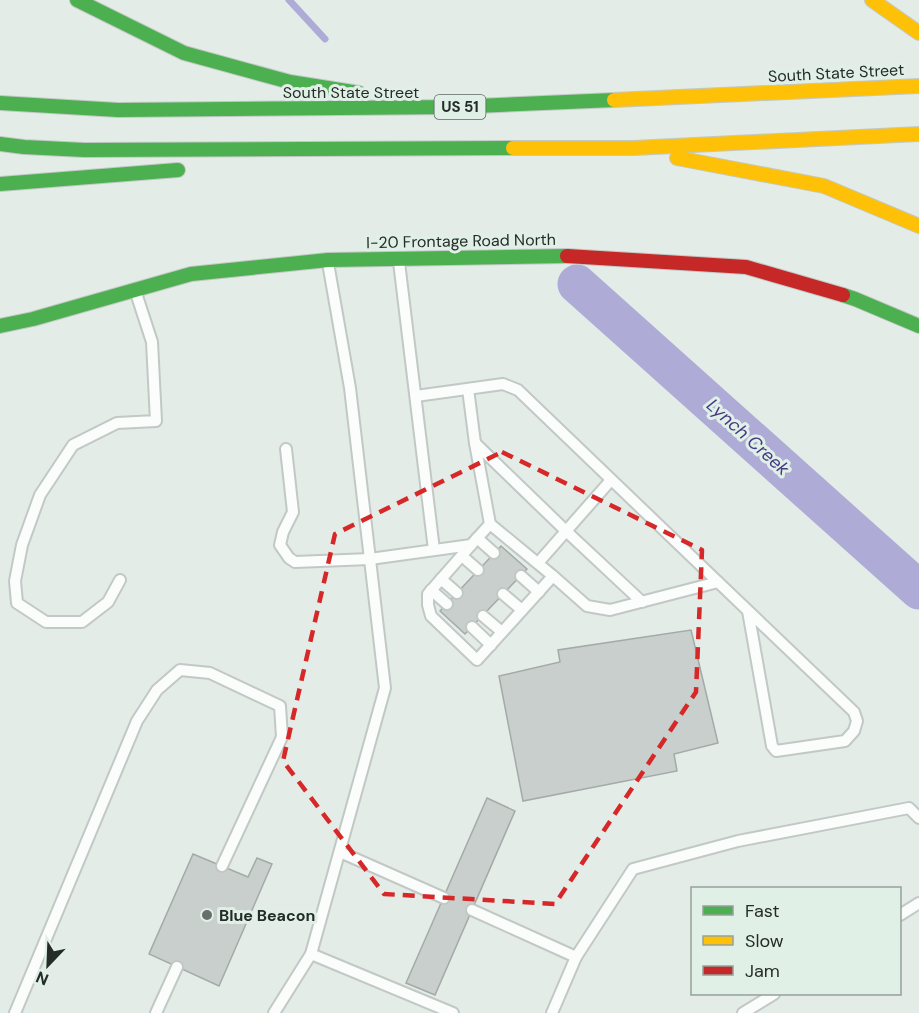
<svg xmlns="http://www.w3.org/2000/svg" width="919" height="1013" font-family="'DM Sans',sans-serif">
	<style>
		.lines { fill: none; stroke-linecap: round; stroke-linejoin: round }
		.stream { stroke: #aeacd6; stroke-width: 7 }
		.river { stroke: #aeacd6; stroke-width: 39 }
		.building { fill: #c8cfcc; stroke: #a4aaa7; stroke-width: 1.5 }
		.lane-casing { stroke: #c2c9c5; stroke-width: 14 }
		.fast-casing { stroke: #c2c9c5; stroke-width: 16 }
		.slow-casing { stroke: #c2c9c5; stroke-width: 16 }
		.jam-casing { stroke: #c2c9c5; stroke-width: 16 }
		.lane { stroke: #fbfcfc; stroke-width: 10 }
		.fast { stroke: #4caf50; stroke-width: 14 }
		.slow { stroke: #ffc107; stroke-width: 14 }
		.jam { stroke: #c62828; stroke-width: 14 }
		.marked { fill: none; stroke: #d62828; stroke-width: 4.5; stroke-dasharray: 12 8; stroke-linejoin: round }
		.poi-dot { fill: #686f6b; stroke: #e0f0e7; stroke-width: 2 }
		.labels { text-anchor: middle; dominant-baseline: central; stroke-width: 6; stroke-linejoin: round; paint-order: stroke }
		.shield { fill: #e0f0e7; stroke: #5d6661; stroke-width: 1.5 }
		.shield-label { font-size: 15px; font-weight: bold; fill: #252b28 }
		.street-label { font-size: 16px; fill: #252b28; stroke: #e0f0e7 }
		.poi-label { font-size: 16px; font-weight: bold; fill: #252b28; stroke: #e0f0e7; text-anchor: start }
		.water-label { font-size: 18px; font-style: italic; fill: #463883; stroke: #e0f0e7 }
	</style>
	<rect width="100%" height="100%" fill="#e4ece8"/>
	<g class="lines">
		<polyline class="stream" points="289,0 325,39"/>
		<polyline class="river" points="577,284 919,590"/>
	</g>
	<g class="building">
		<polygon points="501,546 527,569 465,634 440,611"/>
		<polygon points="691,630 718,743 674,754 677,771 523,801 499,676 560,662 558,650"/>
		<polygon points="487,798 515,811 435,995 406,983"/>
		<polygon points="193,854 248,877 257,858 272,864 219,986 149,954"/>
	</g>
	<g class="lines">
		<defs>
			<g id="lane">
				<polyline points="399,262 434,550"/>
				<polyline points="416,396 503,384 518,390 718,582 854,712 857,721 854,731 845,741 776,751 772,746 748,611"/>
				<polyline points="475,443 566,531 642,602"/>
				<polyline points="286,449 293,512 283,532 280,545 289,558 295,562 370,559 471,545 490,524 475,443 468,389"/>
				<polyline points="490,524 553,576 587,606 610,610 718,582"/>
				<polyline points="477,538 494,553"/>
				<polyline points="471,545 428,594 428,605 431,616 477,660 553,576"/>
				<polyline points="462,556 478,570"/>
				<polyline points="538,563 611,480"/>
				<polyline points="521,576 539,592"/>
				<polyline points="441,579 457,593"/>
				<polyline points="120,580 108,602 82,622 46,622 17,603 15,581 22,545 40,495 73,445 117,423 156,421 152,342 136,293"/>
				<polyline points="431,590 447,604"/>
				<polyline points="503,594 522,610"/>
				<polyline points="483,616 502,632"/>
				<polyline points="472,627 491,645"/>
				<polyline points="340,852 444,898"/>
				<polyline points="472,910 576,957"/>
				<polyline points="900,915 919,903"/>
				<polyline points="311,954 453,1013"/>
				<polyline points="15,1013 137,721 157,690 180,670 210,673 280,706 282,737 222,866"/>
				<polyline points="156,1013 177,967"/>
				<polyline points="274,1013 311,954 385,688 350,388 328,263"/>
				<polyline points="552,1013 576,957 633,869 738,841 909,808 919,818"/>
				<polyline points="743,1013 774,994"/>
			</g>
			<g id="fast">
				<polyline points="77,0 184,53 290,82 359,93"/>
				<polyline points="0,103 118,110 453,107 614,100"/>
				<polyline points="0,144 24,147 84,150 513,148"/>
				<polyline points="0,184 178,170"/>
				<polyline points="843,295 855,299 919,326"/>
				<polyline points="0,326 33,319 191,274 328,260 567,256"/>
			</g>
			<g id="slow">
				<polyline points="872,0 919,33"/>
				<polyline points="614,100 919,86"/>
				<polyline points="513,148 634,148 919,134"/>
				<polyline points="677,158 824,186 919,226"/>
			</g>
			<polyline id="jam" points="567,256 746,267 843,295"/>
		</defs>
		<use href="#lane" class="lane-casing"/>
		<use href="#fast" class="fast-casing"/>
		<use href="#slow" class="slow-casing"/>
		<use href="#jam" class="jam-casing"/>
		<use href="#lane" class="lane"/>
		<use href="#fast" class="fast"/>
		<use href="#slow" class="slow"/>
		<use href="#jam" class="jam"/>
	</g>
	<path class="marked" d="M502 452 702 550 696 692 555 904 384 894 283 761 335 534Z"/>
	<circle class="poi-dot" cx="207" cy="915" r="6"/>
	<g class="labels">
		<rect class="shield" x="434.5" y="95" width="51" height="24" rx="4.5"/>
		<g class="shield-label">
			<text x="460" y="107">US 51</text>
		</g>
		<g class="street-label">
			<text transform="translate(836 73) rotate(-3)">South State Street</text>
			<text x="351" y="92">South State Street</text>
			<text transform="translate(461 241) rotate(-1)">I-20 Frontage Road North</text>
		</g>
		<g class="poi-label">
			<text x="219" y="915">Blue Beacon</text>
		</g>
		<g class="water-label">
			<text transform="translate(748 437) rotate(42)">Lynch Creek</text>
		</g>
	</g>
	<rect x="691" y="887" width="210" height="108" fill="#e0f0e7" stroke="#95a19b" stroke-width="1.5"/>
	<rect x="703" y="906" width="30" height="9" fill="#4caf50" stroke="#95a19b" stroke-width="1.5"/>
	<text x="745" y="917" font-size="18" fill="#252b28">Fast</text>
	<rect x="703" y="936" width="30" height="9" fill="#ffc107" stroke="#95a19b" stroke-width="1.5"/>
	<text x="745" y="947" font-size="18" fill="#252b28">Slow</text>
	<rect x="703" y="966" width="30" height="9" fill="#c62828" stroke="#95a19b" stroke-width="1.5"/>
	<text x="745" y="977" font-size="18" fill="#252b28">Jam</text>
	<g transform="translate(48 965) rotate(203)" stroke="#e0f0e7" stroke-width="4.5" paint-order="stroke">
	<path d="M0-4.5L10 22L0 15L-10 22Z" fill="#252b28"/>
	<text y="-9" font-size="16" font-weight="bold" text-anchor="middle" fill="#252b28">N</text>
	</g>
</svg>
